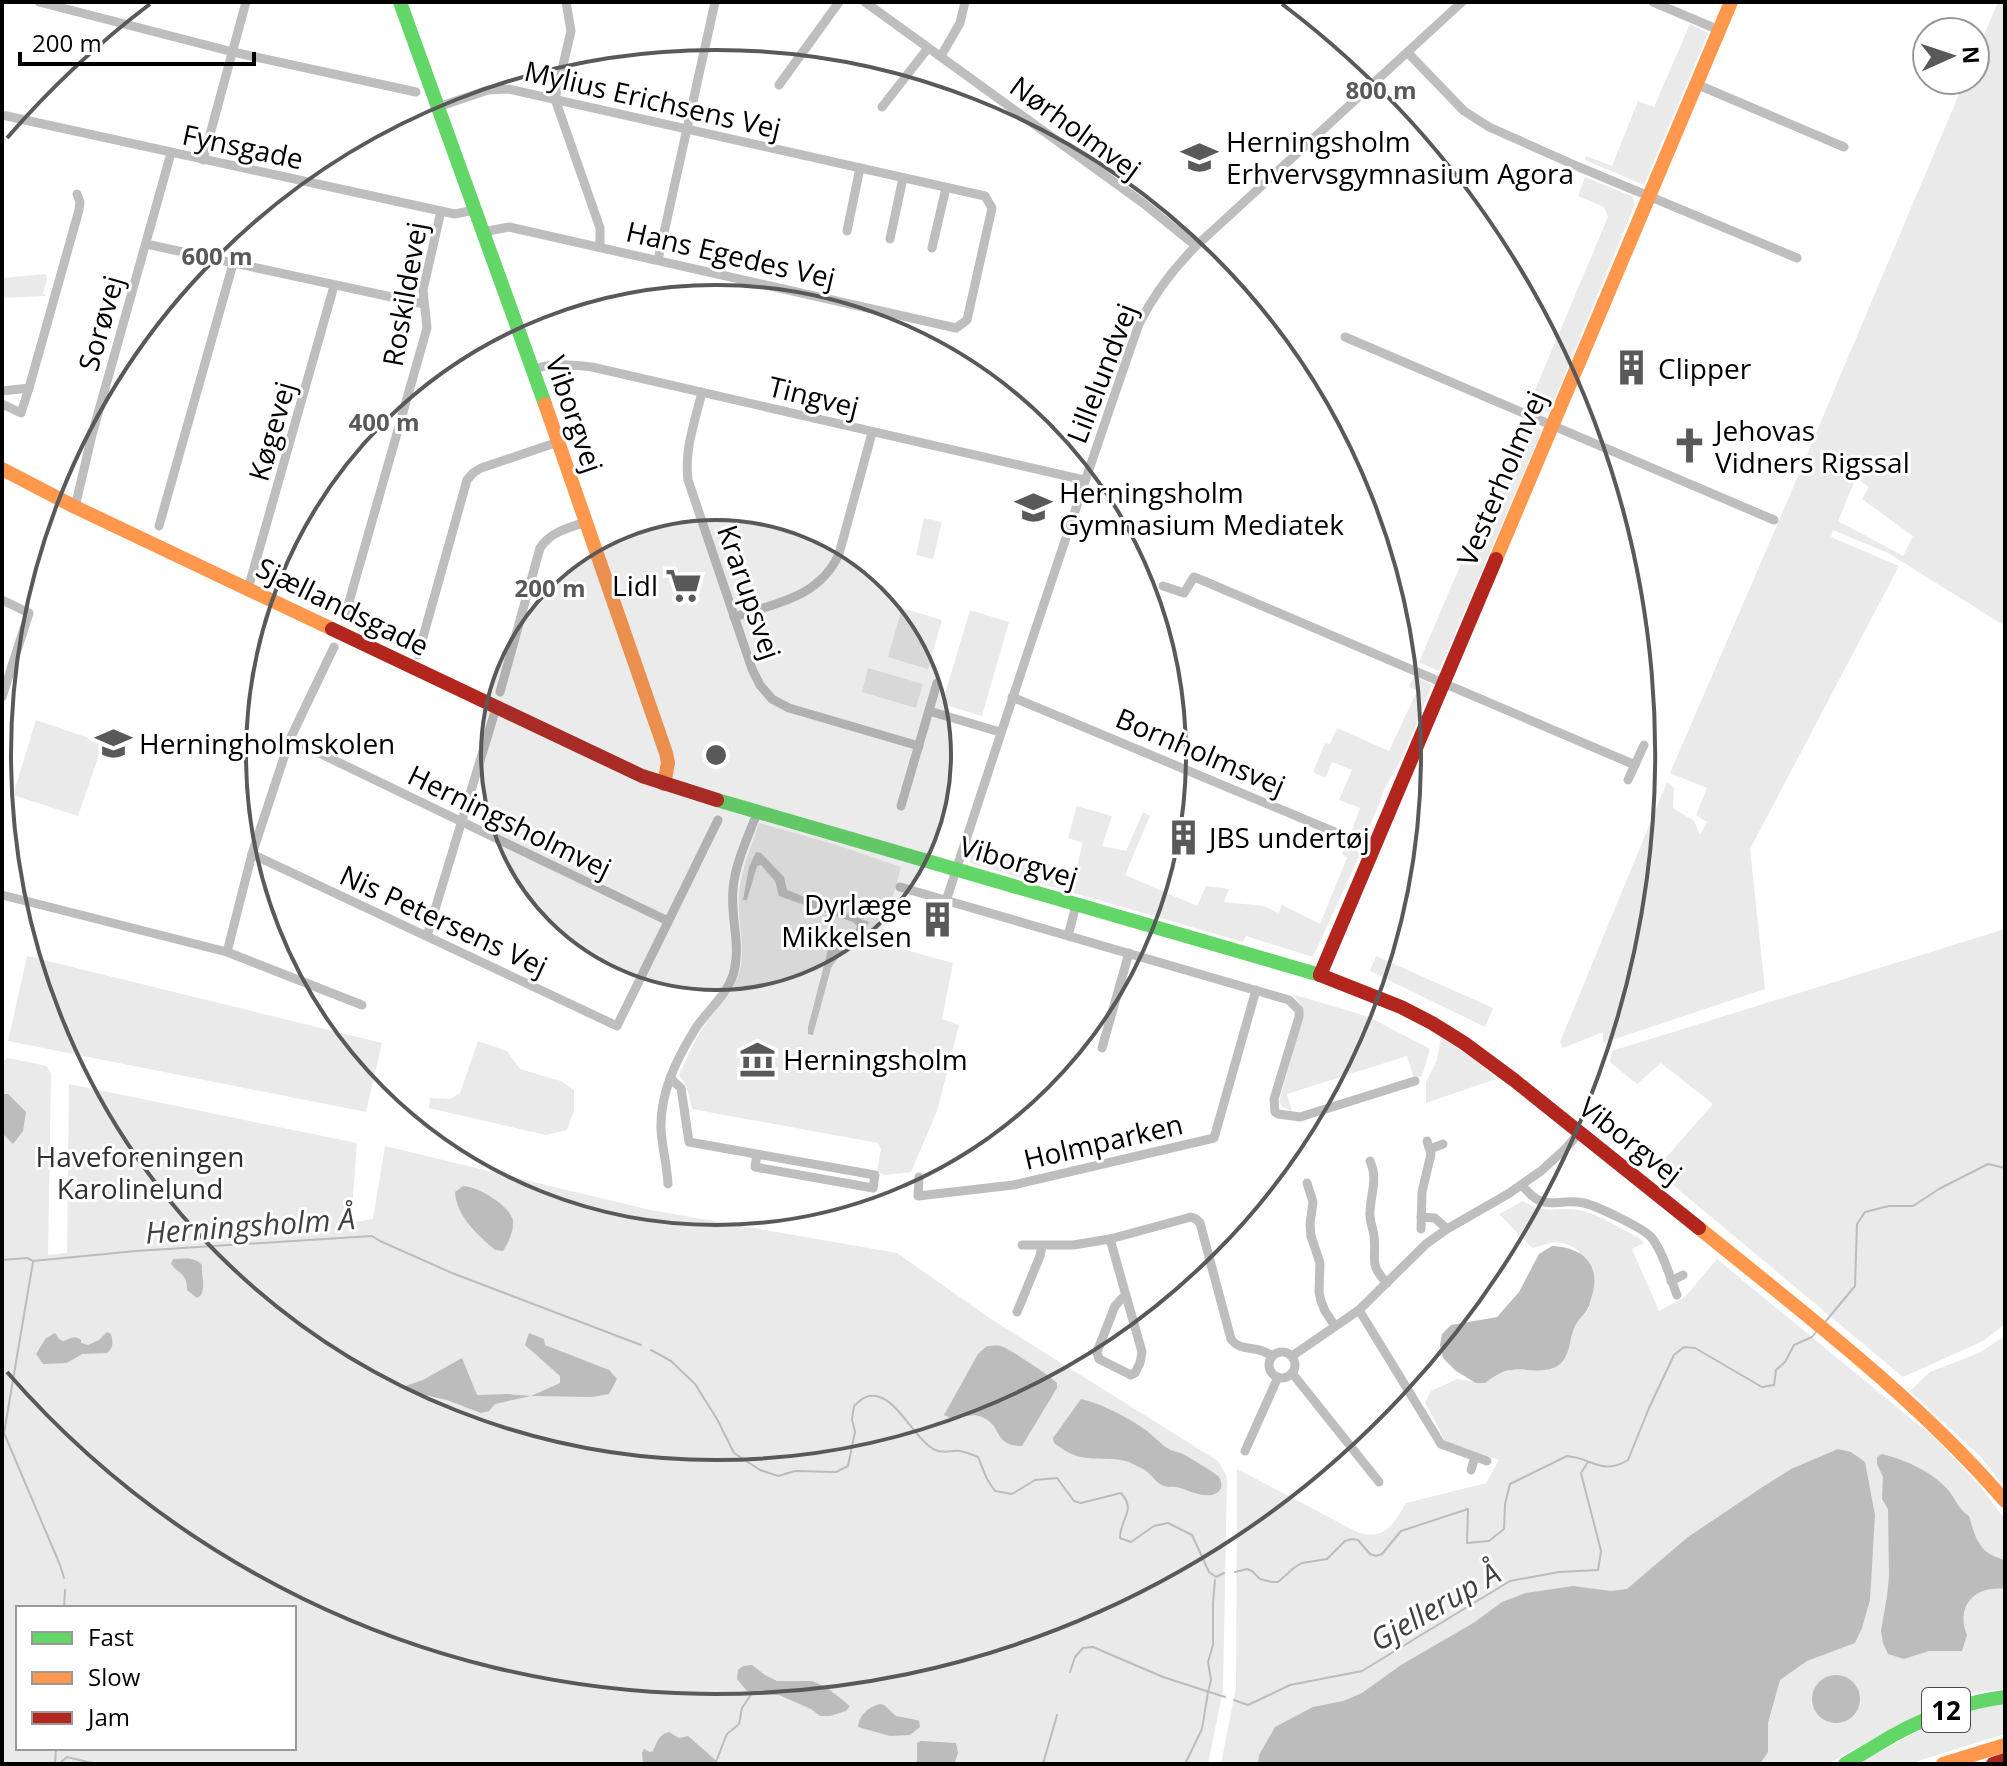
<svg xmlns="http://www.w3.org/2000/svg" width="2007" height="1766" font-family="'Open Sans',sans-serif">
	<style>
		.green { fill: #eaeaea; fill-rule: evenodd }
		.water { fill: #bcbcbc }
		.lines { fill: none; stroke-linecap: round; stroke-linejoin: round }
		.stream { stroke: #bcbcbc; stroke-width: 2 }
		.street { stroke: #bebebe; stroke-width: 9 }
		.fast { stroke: #63d668; stroke-width: 14 }
		.slow { stroke: #ff974d; stroke-width: 14 }
		.jam { stroke: #b3261e; stroke-width: 14 }
		.ring { fill: none; stroke: #595959; stroke-width: 4 }
		.labels { text-anchor: middle; dominant-baseline: central; stroke-width: 6; stroke-linejoin: round; paint-order: stroke }
		.shield { fill: #fff; stroke: #4c4c4c; stroke-width: 2 }
		.shield-label { font-size: 26px; font-weight: bold; fill: #000 }
		.street-label { font-size: 28px; fill: #000; stroke: #fff }
		.poi-label { font-size: 28px; fill: #000; stroke: #fff; text-anchor: start }
		.park-label { font-size: 28px; fill: #303030; stroke: #fff }
		.water-label { font-size: 30px; font-style: italic; fill: #414141; stroke: #fff }
		.centre { fill: #595959; stroke: #fff; stroke-width: 4 }
		.ring-label { font-size: 24px; text-anchor: middle; font-weight: bold; fill: #595959; stroke: #fff; stroke-width: 6; stroke-linejoin: round; paint-order: stroke }
	</style>
	<rect width="100%" height="100%" fill="#fff"/>
	<g class="green">
		<path d="M1998 2H2005V626L1888 553 1833 530 1831 537 1899 566 1750 849 1765 989 1603 1043V1032L1563 1048 1560 1042 1667 782 1674 788 1673 808 1694 821 1700 835 1707 822 1696 815 1707 788 1670 773 1787 502 1965 80H1975V56ZM1856 478 1869 487 1862 499 1913 536 1903 556 1838 521Z"/>
		<polygon points="1690,24 1708,33 1644,185 1585,160 1586,156 1612,166 1638,101 1654,107"/>
		<polygon points="1585,177 1633,197 1635,204 1549,412 1537,414 1527,409 1608,217 1604,207 1578,196"/>
		<polygon points="46,274 47,280 43,293 46,296 2,298 2,278"/>
		<polygon points="1522,421 1542,430 1439,671 1419,662"/>
		<polygon points="924,518 942,522 933,559 916,555"/>
		<polygon points="902,608 942,620 928,669 888,657"/>
		<polygon points="970,610 1009,622 982,716 942,704"/>
		<polygon points="868,668 923,684 916,708 862,692"/>
		<polygon points="1414,676 1432,685 1404,754 1384,790 1366,837 1351,833 1360,808 1339,800 1352,770 1332,762 1325,778 1313,772 1325,743 1330,744 1337,728 1389,751 1417,691 1409,687"/>
		<polygon points="36,720 103,743 78,816 13,795"/>
		<polygon points="1077,806 1112,816 1102,846 1126,851 1143,812 1150,816 1125,875 1197,906 1206,886 1229,889 1224,902 1264,906 1278,913 1282,905 1320,924 1347,858 1342,854 1345,845 1356,849 1360,854 1313,957 1246,936 1243,942 970,863 971,846 986,845 987,853 999,855 1000,851 1075,873 1083,843 1068,838"/>
		<path d="M759 823 837 845 901 867 880 943 953 963 942 1019 959 1025 937 1111 911 1172 885 1175 877 1172 881 1149 878 1143 692 1109 687 1088 679 1075C688 1056 696 1037 708 1020 720 1005 733 993 739 974 746 949 738 925 739 900 739 874 751 848 759 823Z"/>
		<polygon points="2005,929 2005,1324 1983,1341 1903,1377 1655,1170 1713,1104 1661,1063 1637,1084 1610,1062 1612,1051"/>
		<polygon points="27,956 382,1043 366,1112 8,1041"/>
		<polygon points="1376,956 1493,1008 1485,1027 1370,971"/>
		<polygon points="1292,994 1369,1017 1430,1049 1422,1076 1414,1078 1407,1056 1287,1094 1292,1111 1283,1107 1279,1102 1302,1019 1302,1006"/>
		<polygon points="1441,1038 1474,1059 1496,1079 1426,1103 1426,1082 1437,1060"/>
		<polygon points="478,1041 507,1051 520,1069 561,1081 574,1090 574,1110 567,1130 546,1135 429,1108 430,1098 450,1099 460,1093"/>
		<path d="M8 1058 47 1066 51 1074 48 1255 67 1253 69 1084 357 1143 351 1223 373 1219 385 1146 650 1210 897 1253 991 1319 1218 1461 1227 1477 1223 1690 1208 1764H2V1062ZM18 1608H294V1748H18Z"/>
		<path d="M1523 1201C1548 1216 1554 1206 1579 1210 1597 1213 1621 1229 1638 1237L1644 1243 1632 1249 1659 1311 1685 1297 1717 1259 1938 1441 1979 1485 2005 1519V1689L1962 1694 1907 1720 1828 1764H1221L1236 1687 1237 1469 1359 1533C1386 1540 1394 1523 1406 1503L1486 1483 1499 1460 1445 1441 1425 1402 1431 1391 1457 1379 1485 1383 1495 1375 1511 1370H1548L1566 1357 1575 1325 1589 1308 1579 1251C1557 1237 1555 1243 1532 1248L1499 1214Z"/>
		<polygon points="2005,1336 2005,1488 1981,1457 1910,1391 1930,1372 1979,1353"/>
		<path d="M2005 1703V1734L1908 1764H1859C1906 1737 1951 1710 2005 1703Z"/>
	</g>
	<g class="water">
		<path d="M756 852 761 853 784 877 787 890 869 922C861 941 841 951 831 968L813 1035 808 1034V1027L829 946C844 946 852 941 857 926L853 922 779 896 775 881 761 865 757 866 747 900H743L749 867Z"/>
		<polygon points="2,1094 8,1094 26,1112 23,1131 13,1144 2,1133"/>
		<path d="M463 1186C477 1186 510 1205 513 1221 514 1231 508 1243 503 1251L495 1250C478 1235 456 1216 455 1192Z"/>
		<path d="M1552 1246C1580 1247 1600 1262 1593 1292 1591 1298 1590 1305 1587 1310 1584 1315 1579 1319 1576 1324 1569 1337 1571 1355 1560 1364 1547 1375 1528 1368 1512 1370 1501 1371 1493 1377 1485 1383H1476L1456 1371 1443 1358 1440 1345 1442 1334 1451 1325 1497 1317 1519 1292 1539 1254Z"/>
		<path d="M173 1259C183 1259 194 1256 202 1265 201 1276 206 1285 201 1295L197 1298 187 1290C187 1273 180 1275 171 1264Z"/>
		<path d="M107 1332 111 1334C113 1341 114 1348 107 1353L82 1354 67 1363 43 1364 36 1354 46 1338 55 1333 59 1339 63 1341C70 1339 74 1334 81 1340V1343L88 1345 99 1340Z"/>
		<polygon points="529,1333 544,1339 545,1345 609,1370 617,1379 609,1394 592,1397 531,1396 495,1404 489,1411 481,1413 447,1400 407,1391 405,1386 423,1380 462,1358 477,1395 508,1394 531,1396 560,1383 560,1376 525,1345"/>
		<path d="M987 1346C992 1346 995 1345 1001 1346 1008 1348 1051 1376 1057 1383V1388L1022 1446C993 1446 1003 1426 982 1417 968 1411 956 1423 944 1415L978 1354Z"/>
		<path d="M1081 1399C1103 1404 1129 1418 1147 1431 1155 1437 1162 1446 1171 1450 1175 1452 1179 1452 1183 1454 1187 1456 1217 1474 1219 1477 1221 1480 1222 1484 1221 1488 1213 1504 1187 1489 1176 1487 1167 1486 1173 1488 1164 1486 1156 1483 1152 1475 1145 1470 1140 1467 1134 1465 1129 1462 1114 1457 1102 1460 1087 1458 1074 1457 1063 1450 1054 1443L1053 1438Z"/>
		<polygon points="1838,1449 1851,1452 1865,1462 1875,1515 1870,1600 1862,1628 1855,1643 1807,1661 1780,1680 1768,1723 1768,1752 1760,1764 1258,1764 1259,1755 1275,1727 1313,1707 1343,1701 1362,1693 1401,1665 1475,1622 1502,1602 1526,1593 1573,1586 1611,1591 1627,1589 1688,1537 1761,1488 1791,1469"/>
		<path d="M1882 1454C1906 1460 1933 1472 1949 1491 1956 1500 1959 1510 1969 1516 1976 1540 1979 1553 2005 1560V1589C1975 1585 1955 1606 1967 1635L1962 1651H1929L1904 1659 1888 1654 1883 1643 1881 1631 1887 1596 1889 1577 1888 1509 1882 1499 1883 1477 1877 1464V1457Z"/>
		<polygon points="752,1665 765,1675 777,1681 812,1681 826,1687 850,1706 846,1711 830,1716 820,1716 811,1709 779,1695 760,1695 747,1691 737,1679 738,1670 743,1666"/>
		<circle cx="1836" cy="1699" r="24"/>
		<path d="M880 1704 884 1705 896 1716 917 1720 919 1721 920 1727 910 1735 890 1736 858 1727C859 1715 868 1707 880 1704Z"/>
		<path d="M669 1732 679 1738 688 1736 720 1764 643 1763 642 1753 644 1749 650 1752 653 1751C657 1742 659 1734 669 1732Z"/>
		<polygon points="921,1741 956,1743 958,1753 954,1764 917,1764 917,1743"/>
	</g>
	<g class="lines">
		<g class="stream">
			<polyline points="2,1260 27,1258 33,1261 136,1251 372,1236 380,1241 452,1273 641,1345"/>
			<polyline points="33,1262 4,1433 60,1565 64,1578"/>
			<polyline points="1826,1321 1855,1286 1857,1224 1865,1212 1889,1206 1913,1206 1939,1189 1988,1164 2005,1168"/>
			<path d="M651 1350 671 1361 695 1384 717 1419 734 1453 760 1470 778 1476 795 1471 836 1472 848 1466 855 1432 852 1419 854 1406C858 1402 864 1397 869 1396 895 1391 913 1439 935 1450 944 1454 951 1450 960 1451 966 1452 973 1455 978 1457L987 1479 995 1491 1012 1494 1035 1480 1057 1478 1074 1501 1081 1503 1121 1493C1137 1511 1120 1518 1120 1538L1131 1542 1154 1526 1168 1523 1192 1535 1209 1572 1216 1577 1224 1573"/>
			<path d="M1235 1572 1247 1569 1252 1571 1260 1579 1272 1582H1278L1295 1567 1302 1563 1327 1559 1345 1541 1352 1539 1358 1540 1370 1554 1376 1556 1382 1554 1401 1531 1468 1509 1467 1543 1489 1541 1504 1529 1505 1504 1510 1484 1567 1456C1593 1458 1601 1476 1628 1460L1649 1408 1674 1355 1684 1347 1695 1348 1762 1387 1774 1385 1776 1370 1785 1362 1794 1345 1812 1337 1816 1332"/>
			<polyline points="64,1608 65,1590"/>
			<polyline points="1070,1672 1075,1657 1083,1648 1093,1647 1163,1677 1225,1697"/>
			<polyline points="1234,1700 1248,1705 1290,1685 1362,1671 1510,1581 1559,1572 1598,1570 1601,1551 1581,1473 1588,1462"/>
			<polyline points="716,1762 724,1741 727,1734 739,1724 742,1708 752,1693"/>
			<polyline points="55,1764 56,1748"/>
			<polyline points="59,1764 67,1757 96,1764"/>
			<polyline points="1043,1764 1057,1715"/>
			<polyline points="1185,1764 1202,1729 1208,1692 1211,1680 1208,1662 1213,1645 1213,1603 1215,1580"/>
		</g>
		<g class="street">
			<polyline points="39,2 233,52 416,92"/>
			<polyline points="566,2 571,31 555,99 600,228 600,247"/>
			<polyline points="865,2 1143,203 1196,246"/>
			<polyline points="1653,2 1719,30"/>
			<polyline points="1408,53 1464,111 1489,127 1579,167 1797,258"/>
			<polyline points="941,56 960,23 965,2"/>
			<polyline points="1696,84 1844,147"/>
			<polyline points="779,85 839,2"/>
			<polyline points="438,107 488,90 508,89 985,196 992,208 967,320 956,328 509,227 483,232"/>
			<polyline points="882,107 928,48"/>
			<polyline points="2,115 441,211 455,214 475,210"/>
			<polyline points="203,160 246,2"/>
			<polyline points="847,231 860,168"/>
			<polyline points="890,239 903,178"/>
			<polyline points="146,244 424,304"/>
			<polyline points="932,248 946,188"/>
			<polyline points="658,260 715,2"/>
			<polyline points="1345,337 1774,520"/>
			<path d="M533 370C551 362 573 365 592 367L1084 480"/>
			<polyline points="2,391 29,388 79,210 80,202 77,194"/>
			<path d="M702 392C695 421 684 450 688 480L752 669 760 685 772 699 789 708 919 746"/>
			<polyline points="2,404 21,413 29,388"/>
			<polyline points="75,507 92,435 171,153"/>
			<polyline points="159,526 233,264"/>
			<polyline points="1163,586 1184,593 1194,577 1204,581 1635,765"/>
			<polyline points="248,589 334,286"/>
			<polyline points="2,600 29,613 2,697"/>
			<polyline points="345,616 427,328 423,290 441,211"/>
			<path d="M734 617C776 603 819 598 839 554L872 433"/>
			<polyline points="418,655 467,480 473,473 481,468 558,442"/>
			<path d="M500 692 540 548C550 532 568 528 586 522"/>
			<polyline points="1012,697 1373,848"/>
			<polyline points="929,711 1000,732"/>
			<polyline points="290,739 668,921"/>
			<polyline points="1628,780 1644,745"/>
			<polyline points="901,806 937,683"/>
			<polyline points="252,854 617,1026 718,820"/>
			<polyline points="900,887 1289,1000 1299,1010 1299,1017 1274,1099 1275,1112 1278,1114 1300,1117 1415,1081"/>
			<polyline points="2,895 227,952 362,1005"/>
			<path d="M946 901C1009 708 1072 516 1139 324 1154 294 1173 269 1196 246L1462 2"/>
			<polyline points="427,936 496,708"/>
			<polyline points="1068,936 1076,905"/>
			<polyline points="227,952 252,854 290,739 334,647"/>
			<polyline points="1102,1048 1129,953"/>
			<polyline points="670,1078 681,1088 689,1142 875,1175 873,1188 755,1167 757,1154"/>
			<polyline points="1430,1149 1443,1144"/>
			<path d="M1370 1161C1378 1179 1371 1193 1370 1211 1369 1220 1373 1228 1374 1236 1377 1259 1368 1264 1387 1283"/>
			<polyline points="919,1177 918,1196 1013,1185 1214,1138 1256,990"/>
			<polyline points="1307,1183 1313,1202 1310,1224 1311,1236 1320,1263 1319,1292 1321,1301 1325,1311 1335,1326"/>
			<path d="M668 1184C667 1165 662 1147 661 1129 660 1093 676 1060 694 1031 706 1011 726 997 733 975 742 945 730 919 733 889 735 864 748 837 757 813"/>
			<path d="M1522 1185C1546 1215 1554 1197 1584 1203 1597 1206 1643 1228 1651 1237 1662 1249 1671 1280 1677 1295"/>
			<polyline points="1421,1217 1435,1218 1447,1229"/>
			<polyline points="1421,1229 1422,1192 1431,1154 1427,1141"/>
			<polyline points="1110,1239 1142,1352 1140,1363 1135,1373 1131,1375 1099,1359 1097,1352 1115,1306 1126,1294"/>
			<path d="M1022 1245H1073L1110 1239 1191 1217 1196 1219 1200 1223 1231 1339C1241 1353 1257 1344 1272 1356"/>
			<polyline points="1671,1281 1683,1275"/>
			<polyline points="1359,1310 1441,1444 1487,1461"/>
			<polyline points="1017,1312 1040,1256 1042,1246"/>
			<circle cx="1282" cy="1365" r="13"/>
			<polyline points="1292,1356 1359,1310 1426,1244 1447,1229 1508,1194 1541,1171 1565,1149 1580,1132"/>
			<polyline points="1292,1373 1379,1482"/>
			<polyline points="1245,1451 1278,1377"/>
			<polyline points="1471,1470 1475,1457"/>
		</g>
		<g class="fast">
			<polyline points="400,2 545,404"/>
			<polyline points="717,800 1320,975"/>
			<path d="M1892 1736C1928 1716 1964 1702 2005 1697"/>
			<polyline points="1845,1764 1892,1736"/>
		</g>
		<g class="slow">
			<polyline points="545,404 666,753 668,763 664,784"/>
			<polyline points="2,469 75,507 332,629"/>
			<polyline points="1496,559 1731,2"/>
			<path d="M1699 1228C1805 1314 1915 1397 2005 1501"/>
			<polyline points="1943,1764 2005,1745"/>
		</g>
		<g class="jam">
			<polyline points="332,629 642,776 717,800"/>
			<polyline points="1320,975 1401,1007 1432,1023 1464,1043 1514,1080 1699,1228"/>
			<polyline points="1320,975 1496,559"/>
			<polyline points="1993,1764 2005,1760"/>
		</g>
	</g>
	<circle cx="716" cy="755" r="235" fill="#595959" fill-opacity=".12"/>
	<g class="ring">
		<circle cx="716" cy="755" r="235"/>
		<circle cx="716" cy="755" r="470"/>
		<circle cx="716" cy="755" r="705"/>
		<path d="M7 138A940 940 0 0 1 150 4M1282 4A940 940 0 1 1 7 1372"/>
	</g>
	<defs>
		<symbol id="school-bare" viewBox="-9 -9 18 18"><path d="M0-5L7-2L0 1L-7-2ZM-4 1L0 2.5L4 1V4Q0 6-4 4Z" fill="#595959" stroke="#fff" stroke-width="2.5" paint-order="stroke"/></symbol>
		<symbol id="building-bare" viewBox="-9 -9 18 18"><path d="M-4-6H4V6H1V3H-1V6H-4ZM-2.5-4.3h1.7v1.8h-1.7ZM.8-4.3h1.7v1.8H.8ZM-2.5-1h1.7V.8h-1.7ZM.8-1h1.7V.8H.8Z" fill="#595959" stroke="#fff" stroke-width="2.5" paint-order="stroke"/></symbol>
		<symbol id="church-bare" viewBox="-9 -9 18 18"><path d="M-1.2-6h2.4v3.5h3.3v2.4h-3.3V6h-2.4V-.1h-3.3v-2.4h3.3Z" fill="#595959" stroke="#fff" stroke-width="2.5" paint-order="stroke"/></symbol>
		<symbol id="supermarket-bare" viewBox="-9 -9 18 18"><path d="M-6-5.5h2.5l.6 2H6L4.5 2H-2.5L-4.4-4H-6ZM-1.5 3.2a1.3 1.3 0 1 0 .1 0ZM3 3.2a1.3 1.3 0 1 0 .1 0Z" fill="#595959" stroke="#fff" stroke-width="2.5" paint-order="stroke"/></symbol>
		<symbol id="museum-bare" viewBox="-9 -9 18 18"><path d="M0-6L6-3V-2H-6V-3ZM-5-1h2V3h-2ZM-1-1h2V3h-2ZM3-1h2V3H3ZM-6 4H6V6H-6Z" fill="#595959" stroke="#fff" stroke-width="2.5" paint-order="stroke"/></symbol>
	</defs>
	<g fill-rule="evenodd">
		<use href="#school-bare" x="1174" y="132" width="51" height="51"/>
		<use href="#building-bare" x="1606" y="342" width="51" height="51"/>
		<use href="#church-bare" x="1664" y="420" width="51" height="51"/>
		<use href="#school-bare" x="1008" y="482" width="51" height="51"/>
		<use href="#supermarket-bare" x="658" y="560" width="51" height="51"/>
		<use href="#school-bare" x="88" y="718" width="51" height="51"/>
		<use href="#building-bare" x="1158" y="812" width="51" height="51"/>
		<use href="#building-bare" x="912" y="894" width="51" height="51"/>
		<use href="#museum-bare" x="732" y="1034" width="51" height="51"/>
	</g>
	<g class="labels">
		<rect class="shield" x="1922" y="1688" width="48" height="44" rx="6"/>
		<g class="shield-label">
			<text x="1946" y="1710">12</text>
		</g>
		<g class="street-label">
			<text transform="translate(653 99) rotate(13)">Mylius Erichsens Vej</text>
			<text transform="translate(1076 127) rotate(36)">Nørholmvej</text>
			<text transform="translate(243 146) rotate(12)">Fynsgade</text>
			<text transform="translate(731 254) rotate(13)">Hans Egedes Vej</text>
			<text transform="translate(404 294) rotate(-80)">Roskildevej</text>
			<text transform="translate(100 323) rotate(-74)">Sorøvej</text>
			<text transform="translate(1101 373) rotate(-69)">Lillelundvej</text>
			<text transform="translate(814 396) rotate(14)">Tingvej</text>
			<text transform="translate(575 414) rotate(71)">Viborgvej</text>
			<text transform="translate(271 431) rotate(-74)">Køgevej</text>
			<text transform="translate(1501 478) rotate(-67)">Vesterholmvej</text>
			<text transform="translate(750 592) rotate(71)">Krarupsvej</text>
			<text transform="translate(343 606) rotate(26)">Sjællandsgade</text>
			<text transform="translate(1201 751) rotate(23)">Bornholmsvej</text>
			<text transform="translate(510 821) rotate(26)">Herningsholmvej</text>
			<text transform="translate(1019 861) rotate(16)">Viborgvej</text>
			<text transform="translate(444 920) rotate(25)">Nis Petersens Vej</text>
			<text transform="translate(1631 1140) rotate(38)">Viborgvej</text>
			<text transform="translate(1103 1141) rotate(-13)">Holmparken</text>
		</g>
		<g class="poi-label">
			<text x="1226" y="141">Herningsholm<tspan x="1226" dy="32">Erhvervsgymnasium Agora</tspan></text>
			<text x="1658" y="368">Clipper</text>
			<text x="1715" y="430">Jehovas<tspan x="1715" dy="32">Vidners Rigssal</tspan></text>
			<text x="1059" y="492">Herningsholm<tspan x="1059" dy="32">Gymnasium Mediatek</tspan></text>
			<text x="658" y="585" text-anchor="end">Lidl</text>
			<text x="139" y="743">Herningholmskolen</text>
			<text x="1209" y="837">JBS undertøj</text>
			<text x="912" y="904" text-anchor="end">Dyrlæge<tspan x="912" dy="32">Mikkelsen</tspan></text>
			<text x="783" y="1059">Herningsholm</text>
		</g>
		<g class="park-label">
			<text x="140" y="1156">Haveforeningen<tspan x="140" dy="32">Karolinelund</tspan></text>
		</g>
		<g class="water-label">
			<text transform="translate(250 1225) rotate(-4)">Herningsholm Å</text>
			<text transform="translate(1435 1606) rotate(-30)">Gjellerup Å</text>
		</g>
	</g>
	<circle cx="716" cy="755" r="12" class="centre"/>
	<g class="ring-label">
		<text x="1381" y="99">800 m</text>
		<text x="217" y="265">600 m</text>
		<text x="384" y="431">400 m</text>
		<text x="550" y="597">200 m</text>
	</g>
	<rect width="2007" height="1766" fill="none" stroke="#000000" stroke-width="8"/>
	<rect x="16" y="1606" width="280" height="144" fill="#ffffff" stroke="#999999" stroke-width="2"/>
	<rect x="32" y="1632" width="40" height="12" fill="#63d668" stroke="#999999" stroke-width="2"/>
	<text x="88" y="1646" font-size="24" fill="#000000">Fast</text>
	<rect x="32" y="1672" width="40" height="12" fill="#ff974d" stroke="#999999" stroke-width="2"/>
	<text x="88" y="1686" font-size="24" fill="#000000">Slow</text>
	<rect x="32" y="1712" width="40" height="12" fill="#b3261e" stroke="#999999" stroke-width="2"/>
	<text x="88" y="1726" font-size="24" fill="#000000">Jam</text>
	<g transform="translate(1951 56) rotate(87)"><circle r="38" fill="#ffffff" stroke="#999999" stroke-width="2"/>
	<path d="M0-6L14 30L0 20L-14 30Z" fill="#595959"/>
	<text y="-12" font-size="22" font-weight="bold" text-anchor="middle" fill="#000000">N</text>
	</g>
	<path d="M20 52v12h234v-12" fill="none" stroke="#000000" stroke-width="4"/>
	<text x="32" y="52" font-size="24" fill="#000000" stroke="#ffffff" stroke-width="6" paint-order="stroke">200 m</text>
</svg>
